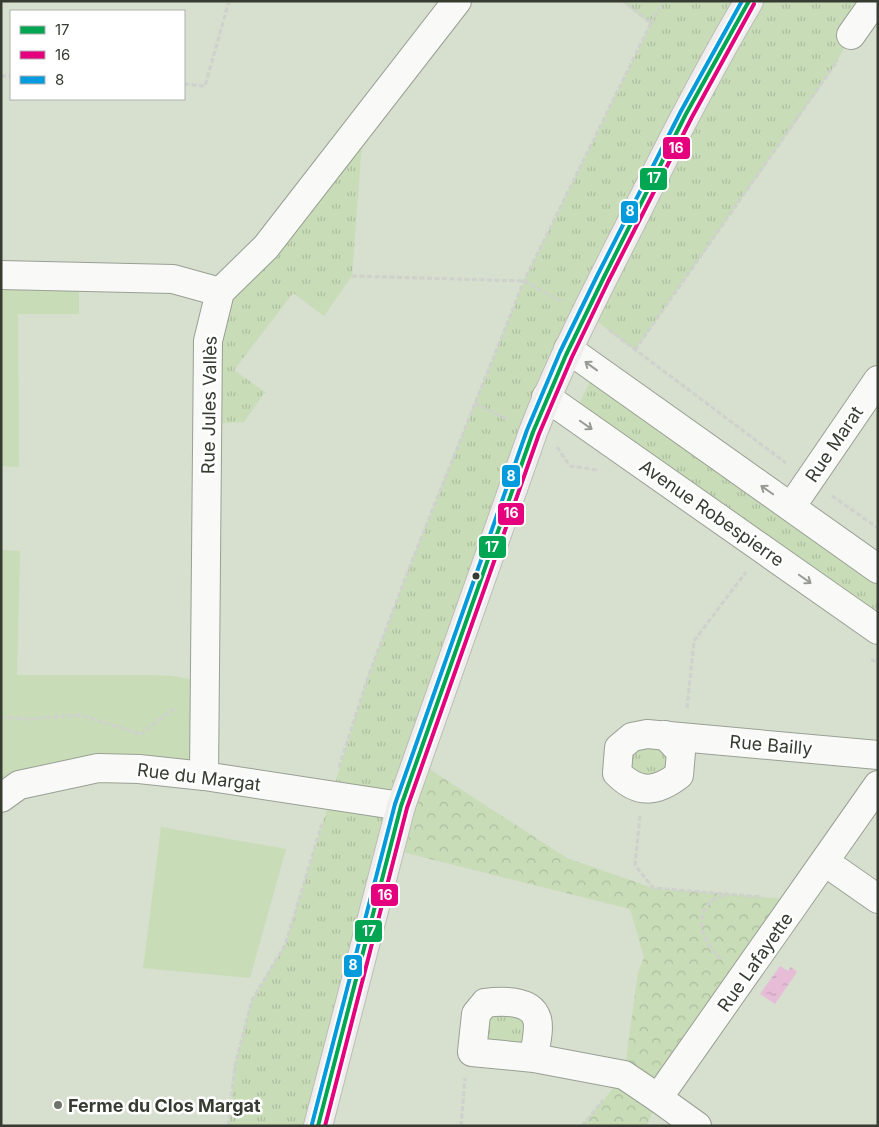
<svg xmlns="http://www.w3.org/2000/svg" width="879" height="1127" font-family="Inter,sans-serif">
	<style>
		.grass { fill: url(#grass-tufts) }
		.forest { fill: url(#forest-crowns) }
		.green { fill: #c9dcb8 }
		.water { fill: url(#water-ripples) }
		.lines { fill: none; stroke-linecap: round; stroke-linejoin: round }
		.minor-casing { stroke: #99a094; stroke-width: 30 }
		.major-casing { stroke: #babeb5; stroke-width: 30 }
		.path { stroke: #ced1cc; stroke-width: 3; stroke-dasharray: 5 2.5; stroke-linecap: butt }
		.minor { stroke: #f9faf8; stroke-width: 28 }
		.major { stroke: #f0edee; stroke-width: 28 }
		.bus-1-casing { stroke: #fff; stroke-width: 8 }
		.bus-2-casing { stroke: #fff; stroke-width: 8 }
		.bus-3-casing { stroke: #fff; stroke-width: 8 }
		.bus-1 { stroke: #00a651; stroke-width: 4 }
		.bus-2 { stroke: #e5007d; stroke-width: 4 }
		.bus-3 { stroke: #039bdb; stroke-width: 4 }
		.oneway { stroke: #989b94 }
		.bus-dot { fill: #363c31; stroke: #fff; stroke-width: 2 }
		.poi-dot { fill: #6e7568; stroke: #fff; stroke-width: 2 }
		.labels { text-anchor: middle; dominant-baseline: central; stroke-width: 5; stroke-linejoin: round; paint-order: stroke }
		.street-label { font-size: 18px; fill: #363c31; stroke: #fff }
		.poi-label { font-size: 18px; font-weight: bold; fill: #363c31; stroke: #fff; text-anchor: start }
		.line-badge { stroke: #fff; stroke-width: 2 }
		.badge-label { font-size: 14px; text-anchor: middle; font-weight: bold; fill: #fff }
	</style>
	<defs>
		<pattern id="grass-tufts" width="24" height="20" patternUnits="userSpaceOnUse" patternTransform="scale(1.25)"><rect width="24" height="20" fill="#c9dcb8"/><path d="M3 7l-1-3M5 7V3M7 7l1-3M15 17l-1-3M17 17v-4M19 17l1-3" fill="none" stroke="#adbe9f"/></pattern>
		<pattern id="forest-crowns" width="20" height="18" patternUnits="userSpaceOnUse" patternTransform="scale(1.25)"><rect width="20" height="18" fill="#c9dcb8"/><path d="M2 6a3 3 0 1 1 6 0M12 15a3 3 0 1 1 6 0" fill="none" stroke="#adbe9f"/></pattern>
		<pattern id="water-ripples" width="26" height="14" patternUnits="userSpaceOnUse" patternTransform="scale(1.25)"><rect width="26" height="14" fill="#e6bcd7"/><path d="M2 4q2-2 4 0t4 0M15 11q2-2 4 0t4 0" fill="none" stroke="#c6a2b9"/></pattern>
	</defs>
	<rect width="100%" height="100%" fill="#d7dfcf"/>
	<g class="grass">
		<polygon points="621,1 875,1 851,35 834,67 635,350 586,313 533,432 318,1126 229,1126 235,1065 252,1000 285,945 368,677 410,566 524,281 651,24"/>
		<polygon points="362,144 352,276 324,316 293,293 234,370 265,392 244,422 209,424 220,292"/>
		<polygon points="596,369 878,569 878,630 573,416"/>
		<polygon points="665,735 679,775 629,785 619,748"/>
		<polygon points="520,1003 534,1058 472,1052 476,1014"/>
	</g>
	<polygon class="forest" points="417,761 567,858 653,888 799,900 658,1098 647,1126 582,1126 624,1075 638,972 644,957 630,909 390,849"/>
	<g class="green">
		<polygon points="1,275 79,276 79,314 18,314 19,467 1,466"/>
		<polygon points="1,550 20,551 17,675 156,675 173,676 206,682 204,776 139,769 1,798"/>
		<polygon points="161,827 286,849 250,978 143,968"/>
	</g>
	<polygon class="water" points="780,966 788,971 791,967 797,972 775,1004 760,994"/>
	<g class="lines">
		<defs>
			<g id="minor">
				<polyline points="851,35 875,1"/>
				<polyline points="1,275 173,279 220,292"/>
				<polyline points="568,349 878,569"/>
				<polyline points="546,397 878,630"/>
				<polyline points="791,507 878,380"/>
				<path d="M665 735 681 752 679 775C656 793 638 794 617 773L619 748 632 737 647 734 878 755"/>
				<polyline points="204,776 208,341 220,292 266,247 457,1"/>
				<polyline points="1,798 19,785 98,768 139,769 204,776 401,806"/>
				<polyline points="825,862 878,899"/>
				<path d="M534 1058C535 1047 540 1029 537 1019 531 999 501 1001 485 1003L476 1014 472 1052 534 1058 624 1075 658 1098"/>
				<polyline points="697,1126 658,1098 878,785"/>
			</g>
			<path id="major" d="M318 1126 401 806 533 432C560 362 594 296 628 229 666 153 705 75 749 1"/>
		</defs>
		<use href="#minor" class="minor-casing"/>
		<use href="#major" class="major-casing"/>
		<g class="path">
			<polyline points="651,23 663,1"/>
			<polyline points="1,76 11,76"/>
			<polyline points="184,84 205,86 229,1"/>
			<polyline points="352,276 524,281 561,301"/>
			<polyline points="609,330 786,463"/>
			<polyline points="635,350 838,60"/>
			<polyline points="475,403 508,420"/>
			<polyline points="557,447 570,466 597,470"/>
			<polyline points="832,496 878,528"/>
			<polyline points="871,659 878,663"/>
			<polyline points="687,708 694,641 746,572"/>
			<polyline points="1,717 28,719 80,715 141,734 175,708"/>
			<polyline points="339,767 368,677 410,566 524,281 651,23 623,1"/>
			<polyline points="640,816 635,865 653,888 763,897"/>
			<path d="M721 959C706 945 694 924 708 904 712 899 720 897 725 894"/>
			<polyline points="228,1126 235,1065 252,1000 285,945 322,824"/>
			<polyline points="461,1126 465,1078"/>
			<polyline points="582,1126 603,1100"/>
		</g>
		<use href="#minor" class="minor"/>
		<use href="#major" class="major"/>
		<defs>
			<polyline id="bus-1" points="318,1126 401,806 533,432 566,355 603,279 686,114 749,1"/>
			<polyline id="bus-2" points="325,1126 407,808 539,434 572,357 608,282 692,117 754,4"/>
			<polyline id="bus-3" points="312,1124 395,804 527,430 560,352 597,276 681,111 742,1"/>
		</defs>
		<use href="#bus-1" class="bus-1-casing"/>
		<use href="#bus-2" class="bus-2-casing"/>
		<use href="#bus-3" class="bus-3-casing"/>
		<use href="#bus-1" class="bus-1"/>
		<use href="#bus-2" class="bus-2"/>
		<use href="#bus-3" class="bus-3"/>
	</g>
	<defs><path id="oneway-shaft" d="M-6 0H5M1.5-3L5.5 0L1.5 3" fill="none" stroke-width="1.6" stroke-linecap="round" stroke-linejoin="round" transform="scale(1.25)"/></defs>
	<g class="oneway">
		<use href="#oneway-shaft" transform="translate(591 366) rotate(-144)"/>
		<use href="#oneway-shaft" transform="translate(586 425) rotate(35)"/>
		<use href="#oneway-shaft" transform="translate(767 490) rotate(-145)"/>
		<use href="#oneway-shaft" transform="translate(805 579) rotate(35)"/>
	</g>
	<circle class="bus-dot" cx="476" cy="576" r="4.5"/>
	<circle class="poi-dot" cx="58" cy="1105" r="5"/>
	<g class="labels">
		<g class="street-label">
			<text transform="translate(209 405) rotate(-89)">Rue Jules Vallès</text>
			<text transform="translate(834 444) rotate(-56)">Rue Marat</text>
			<text transform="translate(712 513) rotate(35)">Avenue Robespierre</text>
			<text transform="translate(771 745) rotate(5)">Rue Bailly</text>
			<text transform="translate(199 777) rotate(7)">Rue du Margat</text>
			<text transform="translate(755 962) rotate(-55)">Rue Lafayette</text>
		</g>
		<g class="poi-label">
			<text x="68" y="1105">Ferme du Clos Margat</text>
		</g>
	</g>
	<g class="line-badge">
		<rect x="662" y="136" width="29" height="24" rx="5" fill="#e5007d"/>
		<rect x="639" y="167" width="29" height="24" rx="5" fill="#00a651"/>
		<rect x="620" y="200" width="19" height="24" rx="5" fill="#039bdb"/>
		<rect x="501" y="464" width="20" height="24" rx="5" fill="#039bdb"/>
		<rect x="497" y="502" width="28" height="24" rx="5" fill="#e5007d"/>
		<rect x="478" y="535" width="29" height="24" rx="5" fill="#00a651"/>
		<rect x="370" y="883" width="29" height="24" rx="5" fill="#e5007d"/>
		<rect x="354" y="919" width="29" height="24" rx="5" fill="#00a651"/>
		<rect x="343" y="954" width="20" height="24" rx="5" fill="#039bdb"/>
	</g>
	<g class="badge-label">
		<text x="676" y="153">16</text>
		<text x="654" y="183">17</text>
		<text x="630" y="216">8</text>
		<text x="511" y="481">8</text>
		<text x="511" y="518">16</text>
		<text x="492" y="552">17</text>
		<text x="385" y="900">16</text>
		<text x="369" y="936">17</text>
		<text x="353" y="970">8</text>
	</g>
	<rect width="879" height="1127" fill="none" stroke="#363c31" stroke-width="5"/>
	<rect x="10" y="10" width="175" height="90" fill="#ffffff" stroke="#afb1ad"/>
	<rect x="20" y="26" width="25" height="8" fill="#00a651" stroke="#afb1ad"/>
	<text x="55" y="35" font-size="15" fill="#363c31">17</text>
	<rect x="20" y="51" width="25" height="8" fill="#e5007d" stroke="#afb1ad"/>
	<text x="55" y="60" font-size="15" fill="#363c31">16</text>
	<rect x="20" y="76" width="25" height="8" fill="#039bdb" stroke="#afb1ad"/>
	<text x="55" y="85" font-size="15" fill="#363c31">8</text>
</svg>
